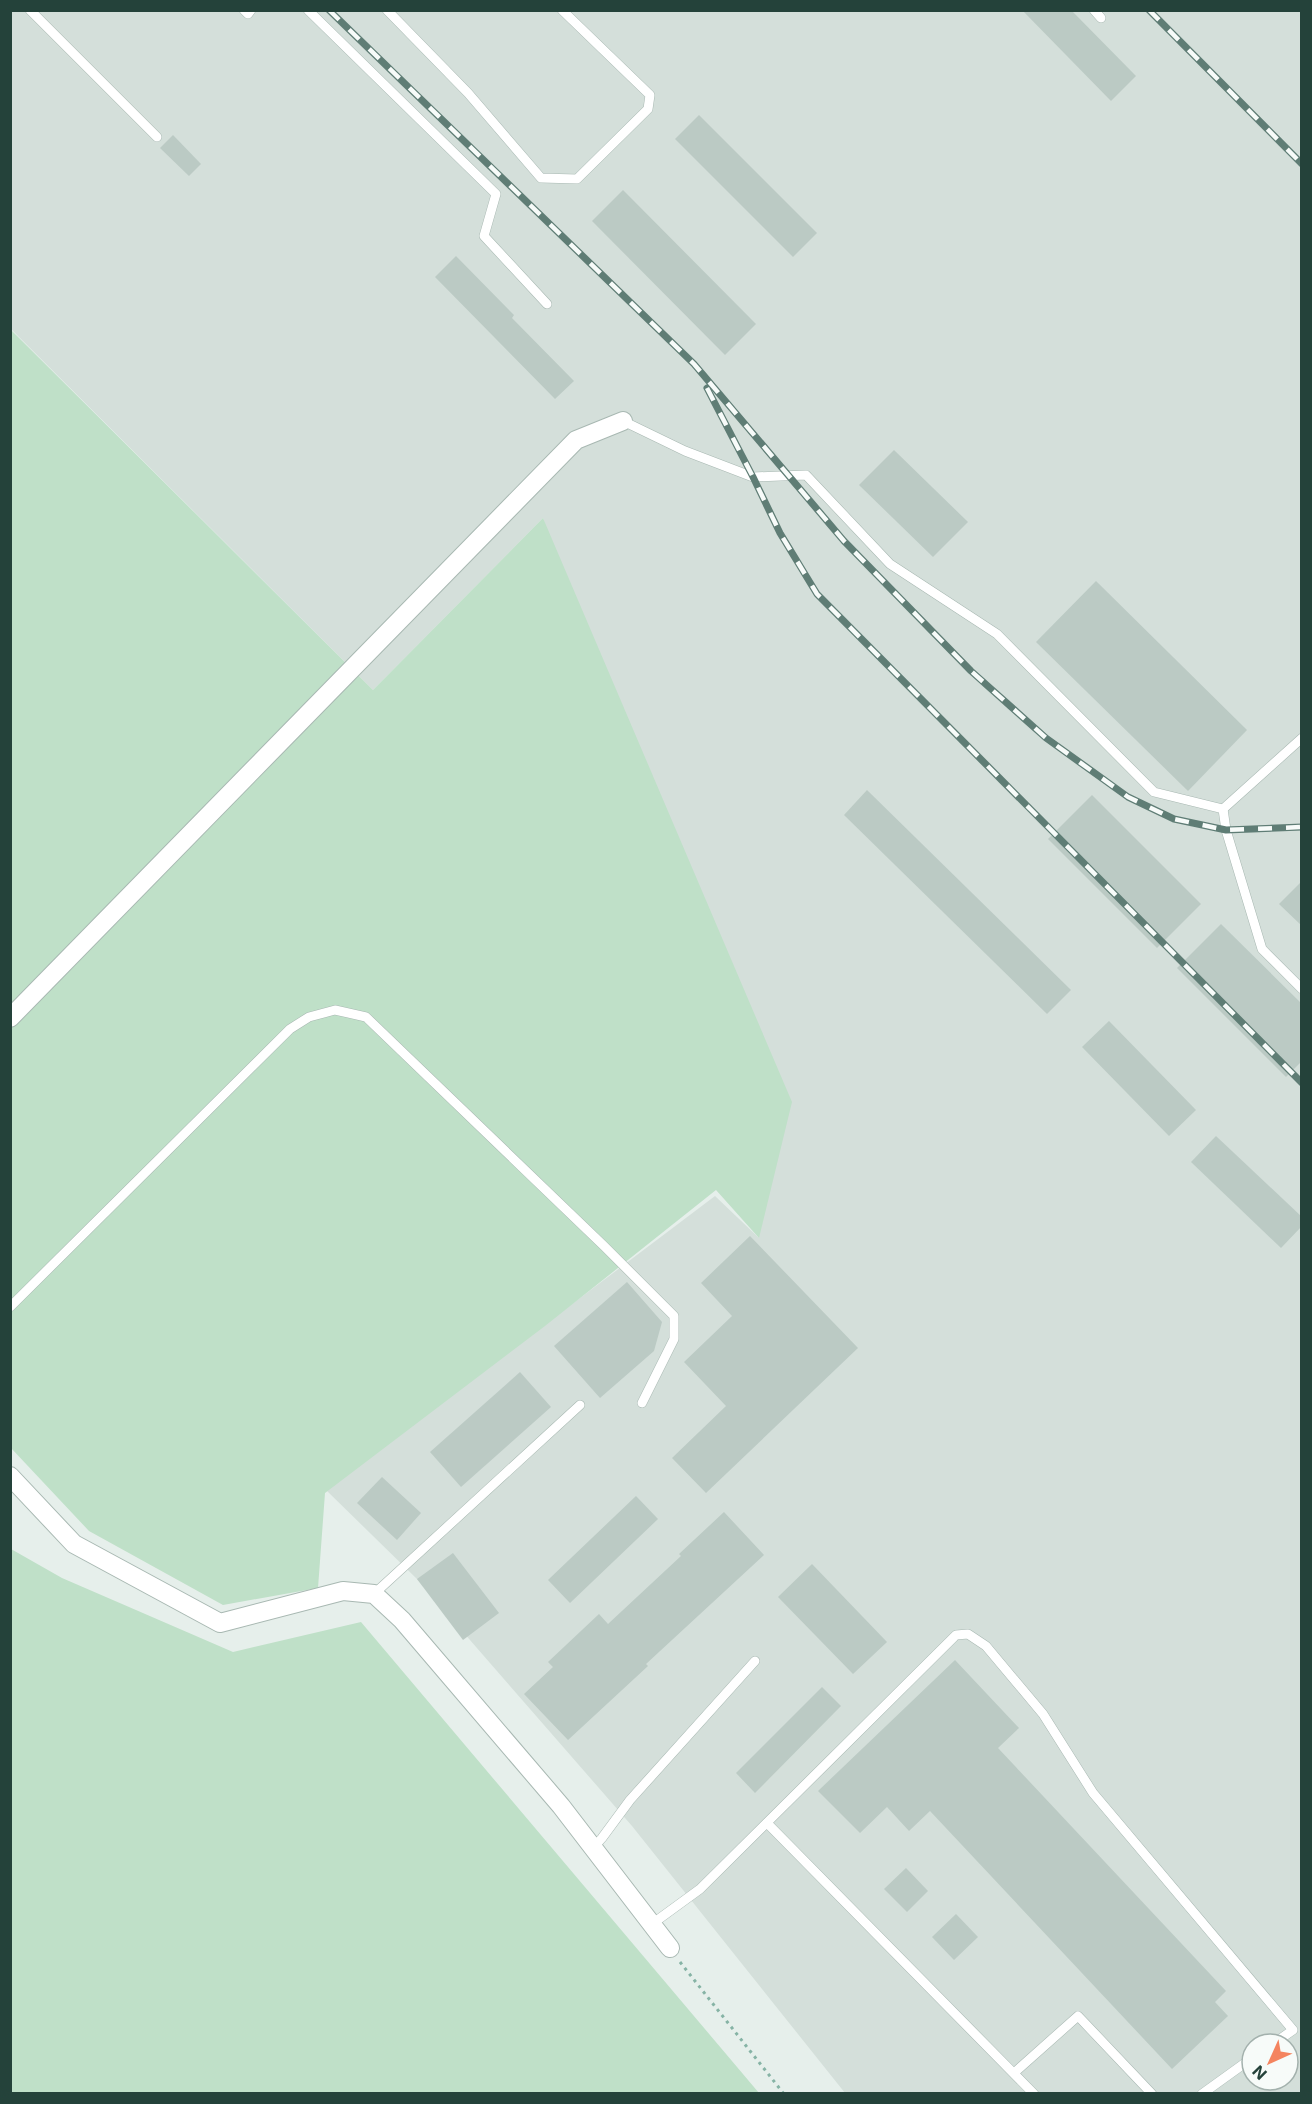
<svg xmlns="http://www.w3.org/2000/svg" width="1312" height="2104" font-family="Inter,sans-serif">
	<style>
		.built { fill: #d4dfda; fill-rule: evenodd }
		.green { fill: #bfe0c8 }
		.building { fill: #bbcac4 }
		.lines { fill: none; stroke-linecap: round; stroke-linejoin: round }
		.lane-casing { stroke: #a8b8b2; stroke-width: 10 }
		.street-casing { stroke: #a8b8b2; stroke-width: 20 }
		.path { stroke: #86b3a5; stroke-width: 3; stroke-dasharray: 3 4.5; stroke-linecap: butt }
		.lane { stroke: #fff; stroke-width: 9 }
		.street { stroke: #fff; stroke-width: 18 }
		.rail-casing { stroke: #5f7d75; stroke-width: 7 }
		.rail { stroke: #f7fbf9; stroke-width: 4.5; stroke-dasharray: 14; stroke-linecap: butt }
	</style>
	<rect width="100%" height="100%" fill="#e6efeb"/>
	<path class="built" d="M10 11H1301V2093H845L632 1826 416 1578 326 1490 715 1196 759 1238 543 518 373 690 11 329ZM1252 2044H1288V2080H1252Z"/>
	<g class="green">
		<polygon points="10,329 373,690 543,518 792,1102 759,1238 716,1190 545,1326 325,1493 318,1588 223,1605 89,1531 11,1448"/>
		<polygon points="11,1549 62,1578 233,1652 361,1622 759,2093 11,2093"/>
	</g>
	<g class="building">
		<polygon points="1022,10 1071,10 1136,76 1111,101"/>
		<polygon points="699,115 817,233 793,257 675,139"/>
		<polygon points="173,135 201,164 189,176 160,148"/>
		<polygon points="623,190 756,324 725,355 592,221"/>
		<polygon points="456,256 514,315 512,318 574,381 555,399 435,277"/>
		<polygon points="894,450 968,522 933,557 859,485"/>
		<polygon points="1096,581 1247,730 1188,791 1036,642"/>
		<polygon points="867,790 1071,990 1047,1014 844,815"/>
		<polygon points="1092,795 1201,904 1157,948 1048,839"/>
		<polygon points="1302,881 1302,926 1279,904"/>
		<polygon points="1221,924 1302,1004 1302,1061 1286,1077 1177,968"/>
		<polygon points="1109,1021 1196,1110 1169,1136 1082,1047"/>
		<polygon points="1216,1136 1302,1217 1302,1226 1281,1248 1191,1162"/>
		<polygon points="750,1236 858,1348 706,1493 672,1458 726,1406 684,1362 732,1316 701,1283"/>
		<polygon points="627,1282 662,1322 654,1351 600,1398 554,1346"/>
		<polygon points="520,1372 551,1407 461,1487 430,1452"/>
		<polygon points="382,1477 421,1513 397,1540 357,1503"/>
		<polygon points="636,1496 658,1519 570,1603 548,1580"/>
		<polygon points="724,1512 764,1555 646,1664 648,1666 568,1740 524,1694 553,1667 548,1662 599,1614 608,1624 681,1556 679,1554"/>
		<polygon points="453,1553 499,1613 463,1640 417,1579"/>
		<polygon points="812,1564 887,1642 853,1674 778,1597"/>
		<polygon points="955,1660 1019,1728 998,1748 1226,1991 1215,2002 1228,2016 1172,2069 930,1811 909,1831 887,1807 860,1833 818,1791"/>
		<polygon points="822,1687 841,1706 755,1793 736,1773"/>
		<polygon points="906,1868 928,1891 907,1912 884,1889"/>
		<polygon points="956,1914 978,1937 954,1960 932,1937"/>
	</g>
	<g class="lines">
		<defs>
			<g id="lane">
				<polyline points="30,10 157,137"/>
				<polyline points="244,10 248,14 251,10"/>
				<polyline points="308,10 496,194 484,236 547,304"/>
				<polyline points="387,10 468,93 541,178 577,179 648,109 650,95 562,10"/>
				<polyline points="1094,10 1101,18"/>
				<polyline points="623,421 685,451 753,477 806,475 890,564 997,634 1154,792 1223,809 1302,738"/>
				<polyline points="1223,809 1226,830 1262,949 1302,989"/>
				<polyline points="10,1307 290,1029 309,1017 335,1010 366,1017 604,1246 674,1316 674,1339 642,1403"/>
				<polyline points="374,1594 580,1405"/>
				<polyline points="767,1823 1034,2094"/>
				<polyline points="593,1848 602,1838 630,1800 755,1661"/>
				<polyline points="652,1924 700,1889 956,1635 968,1634 986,1646 1043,1714 1093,1793 1293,2030 1273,2044"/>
				<polyline points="1014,2073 1078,2016 1152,2094"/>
				<polyline points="1202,2094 1252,2058"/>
			</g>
			<g id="street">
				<polyline points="10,1018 576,440 623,421"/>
				<polyline points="10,1476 74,1544 220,1623 343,1591 374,1594 402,1620 561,1806 670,1948"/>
			</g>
		</defs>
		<use href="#lane" class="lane-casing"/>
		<use href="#street" class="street-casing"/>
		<polyline class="path" points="680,1962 784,2094"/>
		<use href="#lane" class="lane"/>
		<use href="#street" class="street"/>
		<defs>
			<g id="rail">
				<polyline points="329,10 694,364 844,541 971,671 1046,738 1128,797 1174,819 1226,830 1302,827"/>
				<polyline points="1149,10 1302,164"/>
				<polyline points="707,388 753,477 780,533 817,594 1302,1083"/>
			</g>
		</defs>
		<use href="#rail" class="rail-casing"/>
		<use href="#rail" class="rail"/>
	</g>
	<rect width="1312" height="2104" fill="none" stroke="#24423a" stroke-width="24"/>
	<g transform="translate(1270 2062) rotate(225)"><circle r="28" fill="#f7fbf9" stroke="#a3b1ad" stroke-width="1.5"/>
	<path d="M0-4.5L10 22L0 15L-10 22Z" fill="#f4845f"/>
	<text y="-9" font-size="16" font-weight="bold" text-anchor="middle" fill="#24423a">N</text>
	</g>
</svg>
